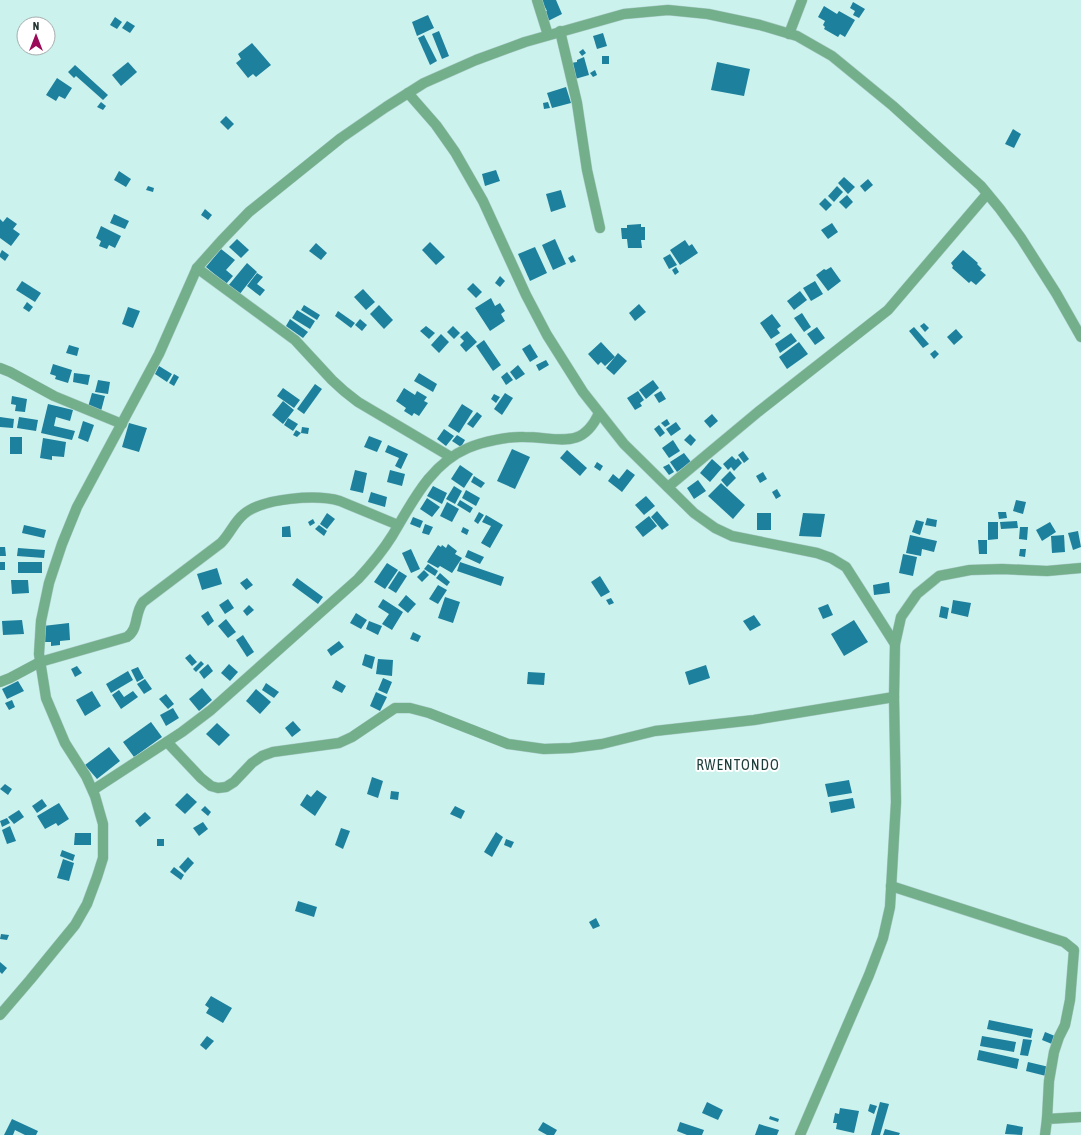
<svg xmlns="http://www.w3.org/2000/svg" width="1081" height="1135" font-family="'Asap Condensed',sans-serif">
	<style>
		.building { fill: #1d809d }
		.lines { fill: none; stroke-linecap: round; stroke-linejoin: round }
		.street-casing { stroke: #aaccc8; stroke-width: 11 }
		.street { stroke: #73af8b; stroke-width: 10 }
		.labels { text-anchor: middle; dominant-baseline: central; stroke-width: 4; stroke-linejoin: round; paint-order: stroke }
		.quarter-label { font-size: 15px; letter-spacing: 1px; fill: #1d3e3c; stroke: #fff }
	</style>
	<rect width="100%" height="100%" fill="#ccf2ee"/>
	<g class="building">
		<polygon points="541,0 556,0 562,14 548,21 544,12 547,11"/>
		<polygon points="853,2 865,9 859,18 853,15 855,11 850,8"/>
		<polygon points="824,6 837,14 839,11 855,20 845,37 840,34 838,37 824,29 825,27 823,25 825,21 818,17"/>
		<polygon points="428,15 434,28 417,36 412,22"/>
		<polygon points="115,17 122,22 117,29 110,25"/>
		<polygon points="127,21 135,26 130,33 122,28"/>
		<polygon points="439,31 449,56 442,59 432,34"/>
		<polygon points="603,33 607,46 597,49 593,36"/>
		<polygon points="424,35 437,61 430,65 418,38"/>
		<polygon points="252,43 271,65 256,77 253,74 248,78 236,63 241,59 238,54"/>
		<polygon points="583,49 586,53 582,56 579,52"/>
		<rect x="602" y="56" width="7" height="8"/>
		<polygon points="584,57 589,75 575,79 571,63 577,62 577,60"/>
		<polygon points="128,62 137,72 121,86 112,75"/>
		<polygon points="717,62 750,69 744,96 711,90"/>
		<polygon points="75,65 108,95 103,100 76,76 74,78 68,72"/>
		<polygon points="595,70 597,75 593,77 590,73"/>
		<polygon points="57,78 72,88 65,99 59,96 56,101 46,95"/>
		<polygon points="566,87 571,103 552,108 547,93"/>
		<polygon points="101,102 106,106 103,110 97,107"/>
		<polygon points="548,102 550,108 544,109 543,103"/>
		<polygon points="226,116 234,124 228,130 220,122"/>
		<polygon points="1013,129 1021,134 1014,148 1005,144"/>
		<polygon points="496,170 500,181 485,186 482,174"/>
		<polygon points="119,171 131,179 126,187 114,180"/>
		<polygon points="844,177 855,187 848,194 838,183"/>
		<polygon points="868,179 873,185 865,192 860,186"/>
		<polygon points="148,186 154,188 153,192 146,190"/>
		<polygon points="837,186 843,192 834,202 828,196"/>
		<polygon points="561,190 566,207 551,212 546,194"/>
		<polygon points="847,195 853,202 846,209 839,202"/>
		<polygon points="825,198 832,205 826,211 819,204"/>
		<polygon points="205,209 212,215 208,220 201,215"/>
		<polygon points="114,214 129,221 125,229 110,223"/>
		<polygon points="7,217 17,224 13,229 20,234 11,246 0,238 0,219 3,222"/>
		<polygon points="832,223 838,232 828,239 821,230"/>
		<polygon points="641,224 641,227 645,227 645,240 641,240 642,248 628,248 627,239 622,239 621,228 627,228 627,225"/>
		<polygon points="101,226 121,236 115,248 109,245 107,249 99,246 101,241 96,238"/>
		<polygon points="237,239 249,250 241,258 229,247"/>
		<polygon points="555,239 566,264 553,270 542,245"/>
		<polygon points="685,240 689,246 692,244 698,253 680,265 670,250"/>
		<polygon points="430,242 445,257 436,265 422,250"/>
		<polygon points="316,243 327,253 321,260 309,251"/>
		<polygon points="535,247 547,273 530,281 518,254"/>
		<polygon points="221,249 235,260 226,270 233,276 226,284 206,267"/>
		<polygon points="2,250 9,255 5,261 0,257 0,254"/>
		<polygon points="963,250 978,263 977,264 982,269 980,270 986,275 976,285 971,281 969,283 952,268 953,266 951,263"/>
		<polygon points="670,254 677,265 669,269 663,258"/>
		<polygon points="573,255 576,261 571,263 568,258"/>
		<polygon points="247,263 257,272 239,295 228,286"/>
		<polygon points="676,267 679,272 675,275 672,270"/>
		<polygon points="831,267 841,281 828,291 816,275 824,269 826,270"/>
		<polygon points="257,273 263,277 257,284 265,290 260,296 247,286"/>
		<polygon points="500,276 505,281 500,287 495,283"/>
		<polygon points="22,281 41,293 35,302 16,290"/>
		<polygon points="815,281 823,294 811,301 803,288"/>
		<polygon points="473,283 482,292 476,298 467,289"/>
		<polygon points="363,289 375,302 366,310 354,297"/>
		<polygon points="800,291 807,300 794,310 787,301"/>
		<polygon points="491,298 495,306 500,303 505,311 501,314 505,321 490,331 475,308"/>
		<polygon points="27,302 33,307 29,312 23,308"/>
		<polygon points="639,304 646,312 635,321 629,313"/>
		<polygon points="304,305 320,315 317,320 301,310"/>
		<polygon points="379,305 393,320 384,329 370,314"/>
		<polygon points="128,307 140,311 133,328 122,324"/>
		<polygon points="297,310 315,321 310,329 292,318"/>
		<polygon points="338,311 355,323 351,328 335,316"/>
		<polygon points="802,313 811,327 804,332 794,318"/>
		<polygon points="772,314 781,326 777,329 780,333 771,339 760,323"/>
		<polygon points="290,319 308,332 303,338 286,326"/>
		<polygon points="360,319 367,325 362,331 355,325"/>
		<polygon points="924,323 929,328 925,332 920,326"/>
		<polygon points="426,326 435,333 429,339 420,331"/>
		<polygon points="453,326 460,333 454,339 447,332"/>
		<polygon points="817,327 825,338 815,345 807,334"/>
		<polygon points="914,327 929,344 923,348 909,331"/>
		<polygon points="956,329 963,337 954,345 947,337"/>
		<polygon points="467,331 477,342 466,352 460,345 464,341 460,337"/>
		<polygon points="791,333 797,341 780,353 775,344"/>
		<polygon points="441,334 449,342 439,353 431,345"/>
		<polygon points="484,340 501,365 493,371 476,346"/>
		<polygon points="601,342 615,357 605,366 601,362 598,365 588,354"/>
		<polygon points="799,342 808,354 787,369 779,357"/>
		<polygon points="530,344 538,357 530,362 522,349"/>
		<polygon points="69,345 79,348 77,356 66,353"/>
		<polygon points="935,350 939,354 934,359 930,354"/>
		<polygon points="618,353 627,361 614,375 606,368"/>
		<polygon points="546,360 549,365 539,371 536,365"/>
		<polygon points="53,364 72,370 68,383 55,379 56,376 50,374"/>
		<polygon points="518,365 525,374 516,380 510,372"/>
		<polygon points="159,366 172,374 167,382 155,374"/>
		<polygon points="507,372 513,380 506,385 501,377"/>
		<polygon points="74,373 90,375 88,385 73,382"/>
		<polygon points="419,373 437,384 433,392 414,381"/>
		<polygon points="174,374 179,377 174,386 169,383"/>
		<polygon points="98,380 110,382 108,394 95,392"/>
		<polygon points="653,380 659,388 646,399 639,390"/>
		<polygon points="315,384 322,389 304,414 297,409"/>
		<polygon points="283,388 300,400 294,408 277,396"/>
		<polygon points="404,388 415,395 417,391 427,397 424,401 428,403 419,416 414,413 412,416 404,411 406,408 396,401"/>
		<polygon points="638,391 644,400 640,403 642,406 635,410 627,398"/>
		<polygon points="661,391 666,399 659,403 654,395"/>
		<polygon points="92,393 105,396 101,411 88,407"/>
		<polygon points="505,393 513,398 502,415 494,409"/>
		<polygon points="494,394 500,397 496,403 491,399"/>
		<polygon points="12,396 27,399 25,412 15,411 16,405 11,404"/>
		<polygon points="283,401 294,410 283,424 272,415"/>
		<polygon points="48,404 73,410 70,421 56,417 54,426 75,431 72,440 41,433"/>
		<polygon points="462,404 473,411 459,433 448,426"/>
		<polygon points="477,412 482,416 473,428 467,424"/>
		<polygon points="712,414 718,421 710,428 704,421"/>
		<polygon points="0,417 14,419 13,428 0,427"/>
		<polygon points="19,417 38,420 36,431 17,428"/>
		<polygon points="288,418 298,424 293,431 284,425"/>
		<polygon points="667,419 670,424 665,427 661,423"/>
		<polygon points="83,421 94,425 88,442 78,438"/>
		<polygon points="676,422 681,429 671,436 666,429"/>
		<polygon points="129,423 147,428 139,452 122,447"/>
		<polygon points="659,425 665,433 660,437 654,429"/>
		<polygon points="302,427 309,428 308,434 301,433"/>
		<polygon points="444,429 454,436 446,446 437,439"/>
		<polygon points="296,430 301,433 297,437 293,435"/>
		<polygon points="690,434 696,440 691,446 684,440"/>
		<polygon points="457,435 465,440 461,447 452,441"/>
		<polygon points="369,436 382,441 377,452 364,447"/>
		<rect x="10" y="437" width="12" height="17"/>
		<polygon points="43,438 66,442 64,457 52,456 52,460 40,458"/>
		<polygon points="673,440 680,451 669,458 662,448"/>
		<polygon points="388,445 408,454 401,469 395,466 399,458 385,452"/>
		<polygon points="512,449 530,457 515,489 497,481"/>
		<polygon points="567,450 587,468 580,476 560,458"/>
		<polygon points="743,451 749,459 744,463 738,455"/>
		<polygon points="684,453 691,462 677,472 670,462"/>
		<polygon points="732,456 736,460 738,458 742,463 734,471 731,467 728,470 723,464"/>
		<polygon points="712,459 722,468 710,482 700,473"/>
		<polygon points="597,462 603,466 600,471 594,467"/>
		<polygon points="669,464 674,472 669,475 663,467"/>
		<polygon points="460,465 473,474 464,488 451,479"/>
		<polygon points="627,469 635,475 622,492 608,481 613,474 619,479"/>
		<polygon points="355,470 367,473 363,493 350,490"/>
		<polygon points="390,470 405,474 402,486 387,482"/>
		<polygon points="730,471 736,478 727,487 721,480"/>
		<polygon points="763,472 767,479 760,483 756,476"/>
		<polygon points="474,476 485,483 481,488 471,482"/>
		<polygon points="698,480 706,491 694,499 687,488"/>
		<polygon points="721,483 745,505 733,519 708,496"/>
		<polygon points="433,486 447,493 442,504 427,496"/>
		<polygon points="454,486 462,491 455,504 446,499"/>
		<polygon points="777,489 781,496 776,499 772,492"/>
		<polygon points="466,490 480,498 476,506 462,498"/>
		<polygon points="371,492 387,497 385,507 368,502"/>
		<polygon points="646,496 655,506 644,515 635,505"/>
		<polygon points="427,498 440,507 432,517 420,509"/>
		<polygon points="460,500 473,508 470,513 457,505"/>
		<polygon points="1016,500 1026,502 1023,514 1013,511"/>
		<polygon points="447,502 459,509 452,522 440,516"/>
		<polygon points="657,511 669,525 662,530 651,517"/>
		<polygon points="479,512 484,515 478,524 474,521"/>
		<polygon points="998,512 1006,512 1007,518 999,519"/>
		<polygon points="327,513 335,519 327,529 320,524"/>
		<rect x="757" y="513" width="14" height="17"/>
		<polygon points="803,513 825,514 821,537 799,536"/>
		<polygon points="486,515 503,525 490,548 481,543 491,526 482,522"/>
		<polygon points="649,516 657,526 643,537 635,527"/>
		<polygon points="413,517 423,521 420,528 410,524"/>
		<polygon points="927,518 937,520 936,527 925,525"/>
		<polygon points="313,519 315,523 310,526 308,522"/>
		<polygon points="916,520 924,522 920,535 912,532"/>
		<polygon points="1017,521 1018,528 1001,529 1000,522"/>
		<polygon points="988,522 998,522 998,539 988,540"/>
		<polygon points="1050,522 1056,532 1042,541 1036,530"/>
		<polygon points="425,524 433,527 429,535 422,533"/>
		<polygon points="24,525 46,530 44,538 22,533"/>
		<polygon points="319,525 327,531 324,536 315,529"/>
		<polygon points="290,526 291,537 282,537 282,527"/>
		<polygon points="463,527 469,530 467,535 461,532"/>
		<polygon points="1020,527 1028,527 1027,540 1019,539"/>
		<polygon points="1078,531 1081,547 1073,550 1068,533"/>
		<polygon points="910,535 937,541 934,552 922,549 921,556 906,553"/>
		<polygon points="1064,535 1065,552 1052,553 1051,536"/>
		<polygon points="978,540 987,540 987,554 979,554"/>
		<polygon points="448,544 457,551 455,554 462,558 452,573 440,566 438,568 427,562 438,545 441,547 442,545 446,548"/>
		<polygon points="0,547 5,547 6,556 0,556"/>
		<polygon points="18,548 45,550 44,558 17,556"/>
		<polygon points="411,549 420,569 411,573 402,553"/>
		<polygon points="1020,549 1026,549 1025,557 1019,556"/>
		<polygon points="468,550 484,557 480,564 465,557"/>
		<polygon points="903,554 917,557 913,576 899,573"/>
		<rect x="0" y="562" width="5" height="8"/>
		<rect x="18" y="562" width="24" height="11"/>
		<polygon points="460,562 504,577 501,586 457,571"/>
		<polygon points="387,563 398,570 385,589 374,582"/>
		<polygon points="428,564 438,571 435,576 424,569"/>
		<polygon points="217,568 222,584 202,590 197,574"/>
		<polygon points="424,570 429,575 422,582 417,577"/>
		<polygon points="399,571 407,576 396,593 388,588"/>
		<polygon points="440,573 450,582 447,586 436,578"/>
		<polygon points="600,576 610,592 601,597 591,582"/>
		<polygon points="247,578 253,585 246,590 240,583"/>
		<polygon points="297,578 323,597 318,604 292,585"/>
		<polygon points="11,580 28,580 29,593 12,594"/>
		<polygon points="889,582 890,593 874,595 873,585"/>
		<polygon points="438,585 447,590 438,604 429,599"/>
		<polygon points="406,595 416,604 408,613 398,605"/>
		<polygon points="445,597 460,602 453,623 438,618"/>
		<polygon points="611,598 614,603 609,605 606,600"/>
		<polygon points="228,599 234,608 225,614 219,605"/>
		<polygon points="383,599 403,612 392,630 382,624 389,614 378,607"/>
		<polygon points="953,600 971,603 968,617 951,613"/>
		<polygon points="828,604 833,615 823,619 818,608"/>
		<polygon points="249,605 254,610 247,616 243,611"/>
		<polygon points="941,606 949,608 947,619 939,617"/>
		<polygon points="208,611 214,621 208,626 201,616"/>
		<polygon points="356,613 367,620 361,629 350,623"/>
		<polygon points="754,615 761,625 750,631 743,621"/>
		<polygon points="226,619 236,632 228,638 218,626"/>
		<polygon points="22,620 24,634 3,635 2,621"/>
		<polygon points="854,620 868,642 844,656 831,634"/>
		<polygon points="369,621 382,626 378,635 366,629"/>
		<polygon points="69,623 70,640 60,641 60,645 51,646 51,642 45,642 43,626"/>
		<polygon points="413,632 421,636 418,642 410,639"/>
		<polygon points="243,635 254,652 247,657 236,640"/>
		<polygon points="339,641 344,647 331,656 327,650"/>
		<polygon points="190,654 197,662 192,666 185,658"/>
		<polygon points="365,654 375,657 372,669 362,665"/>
		<polygon points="378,659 393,660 392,676 376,674"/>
		<polygon points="201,661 204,664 196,672 193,669"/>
		<polygon points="208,664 213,671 204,679 199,672"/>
		<polygon points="229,664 238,672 230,681 221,673"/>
		<polygon points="706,665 710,678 689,685 685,672"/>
		<polygon points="77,666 82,673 75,677 71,669"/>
		<polygon points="138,667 144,678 137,682 131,670"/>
		<polygon points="128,671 133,680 111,693 106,684"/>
		<polygon points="528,672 545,673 544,685 527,684"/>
		<polygon points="383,678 392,682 387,694 378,690"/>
		<polygon points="145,679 152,689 144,694 137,684"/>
		<polygon points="336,680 346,686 342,693 332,688"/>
		<polygon points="18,681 24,691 7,699 2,689"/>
		<polygon points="266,683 279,692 274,698 262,690"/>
		<polygon points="202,688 212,700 199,711 189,699"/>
		<polygon points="256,689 271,702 260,714 246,701"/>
		<polygon points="119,690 124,697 133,691 138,697 121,709 112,695"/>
		<polygon points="92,691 101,706 85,716 76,700"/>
		<polygon points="376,692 387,697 380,711 370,706"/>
		<polygon points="166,694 174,704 168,709 159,699"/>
		<polygon points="12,700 15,707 9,710 5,703"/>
		<polygon points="173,708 179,718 166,726 160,715"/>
		<polygon points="293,721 301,730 292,737 285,728"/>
		<polygon points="151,722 162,737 134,757 123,742"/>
		<polygon points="217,723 230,735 219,746 206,734"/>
		<polygon points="109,747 120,761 97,779 85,765"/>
		<polygon points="372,777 383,781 378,798 367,794"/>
		<polygon points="849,780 852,793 828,797 825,784"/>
		<polygon points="5,784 12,789 8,795 0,789"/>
		<polygon points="317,790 327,797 315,816 300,805 307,794 311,797"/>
		<polygon points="391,791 399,792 398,800 390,799"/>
		<polygon points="187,793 197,802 185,814 175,805"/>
		<polygon points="853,798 855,808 831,813 829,802"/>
		<polygon points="42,799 47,806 37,813 32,806"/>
		<polygon points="59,803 69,819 58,826 56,823 45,829 37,816"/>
		<polygon points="205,806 211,812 208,816 201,810"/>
		<polygon points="455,806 465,811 461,819 450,814"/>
		<polygon points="19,810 24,817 14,824 8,817"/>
		<polygon points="145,812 151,818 140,827 135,821"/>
		<polygon points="7,818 10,823 2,827 0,821"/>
		<polygon points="203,822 208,829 199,836 193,828"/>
		<polygon points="10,826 16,841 7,844 2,830"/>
		<polygon points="341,828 350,831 343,849 335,845"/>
		<polygon points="496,832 503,837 492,857 484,852"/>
		<polygon points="75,833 91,833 91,845 74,845"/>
		<rect x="157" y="839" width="7" height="7"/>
		<polygon points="506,839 514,842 511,848 504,845"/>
		<polygon points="62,850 75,855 73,861 60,856"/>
		<polygon points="188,857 194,863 185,873 179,867"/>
		<polygon points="63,859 74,863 69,881 57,878"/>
		<polygon points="174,867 184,875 181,880 170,872"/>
		<polygon points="298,901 317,907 314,917 295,911"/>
		<polygon points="596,918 600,926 593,929 589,922"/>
		<polygon points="1,934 9,935 7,940 0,939"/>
		<polygon points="0,962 7,968 2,974 0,972"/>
		<polygon points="211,996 232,1008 223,1023 206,1013 209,1008 205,1005"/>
		<polygon points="989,1020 1033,1029 1031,1038 987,1029"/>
		<polygon points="1045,1032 1055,1036 1052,1044 1042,1040"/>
		<polygon points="207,1036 214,1041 206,1050 200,1045"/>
		<polygon points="982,1036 1016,1042 1014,1052 980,1046"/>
		<polygon points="1023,1039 1032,1040 1028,1056 1020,1055"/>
		<polygon points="979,1050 1019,1059 1017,1069 977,1060"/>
		<polygon points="1028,1062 1049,1067 1046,1076 1026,1071"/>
		<polygon points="707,1102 723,1110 718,1120 702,1113"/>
		<polygon points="880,1102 889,1104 880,1135 871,1135"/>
		<polygon points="870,1104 877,1106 874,1114 868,1111"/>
		<polygon points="840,1108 859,1111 854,1133 836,1129 837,1123 833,1123 835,1113 839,1114"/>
		<polygon points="770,1116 779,1119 778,1122 769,1119"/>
		<polygon points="12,1119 38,1131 36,1135 25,1135 15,1130 13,1135 4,1135"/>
		<polygon points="543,1122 557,1130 554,1135 547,1135 538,1130"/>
		<polygon points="680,1122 704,1130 702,1135 687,1135 677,1131"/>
		<polygon points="759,1124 779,1130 777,1135 755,1135"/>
		<polygon points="1007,1124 1023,1127 1022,1135 1005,1134"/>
		<polygon points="885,1129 900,1133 899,1135 883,1135"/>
	</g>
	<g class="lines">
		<defs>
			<g id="street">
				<polyline points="537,0 548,35"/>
				<polyline points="560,31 577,103 587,170 600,228"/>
				<polyline points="789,34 802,0"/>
				<polyline points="408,93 436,125 455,152 483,201 526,295 547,335 583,392 624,444 694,513 715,528 732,536 817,553 831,558 846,567 895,644"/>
				<polyline points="197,268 295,340 332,380 344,391 358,402 451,457"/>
				<polyline points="0,368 10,372 54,396 122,424"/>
				<polyline points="668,487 758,412 888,310 987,194"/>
				<path d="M0 682 10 678 40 662 127 637C139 629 134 614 143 602L221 543C230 534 234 522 244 514 263 498 317 494 340 501L398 525"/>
				<polyline points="167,742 201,778 211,786 218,788 226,787 234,782 252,763 262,756 273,752 339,743 352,737 395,708 410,708 429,713 508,744 544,749 571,748 602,744 655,731 754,720 894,697"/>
				<path d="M93 790 182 732 211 710 358 579C371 565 382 552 392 536 412 503 430 464 468 448 482 442 509 436 524 437 558 437 582 451 599 413"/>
				<polyline points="891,886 1064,942 1074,950 1070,1000 1065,1025 1059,1037 1054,1052 1049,1081 1047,1119"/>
				<polyline points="0,1015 30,980 75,925 87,904 97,877 103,858 103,824 95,796 86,776 65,743 46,698 39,654 41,621 49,583 62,544 77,507 159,354 197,268 222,240 249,212 341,138 386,107 424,83 476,60 525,42 624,14 668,10 708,14 760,25 797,36 832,56 893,106 981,186 1000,209 1021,238 1056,293 1081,337"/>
				<polyline points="800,1135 869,975 883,938 890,907 896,802 894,697 895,644 901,617 917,594 939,576 970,570 1002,569 1047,571 1081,568"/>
				<polyline points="1045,1135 1047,1119 1081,1117"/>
			</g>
		</defs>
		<use href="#street" class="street-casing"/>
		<use href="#street" class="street"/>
	</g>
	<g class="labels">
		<g class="quarter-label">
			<text x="738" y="764">RWENTONDO</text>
		</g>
	</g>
	<g transform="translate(36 36)"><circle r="19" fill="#ffffff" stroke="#a7adad"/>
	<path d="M0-3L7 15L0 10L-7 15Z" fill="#9b0959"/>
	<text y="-6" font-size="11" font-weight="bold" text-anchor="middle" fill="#243331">N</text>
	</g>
</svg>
